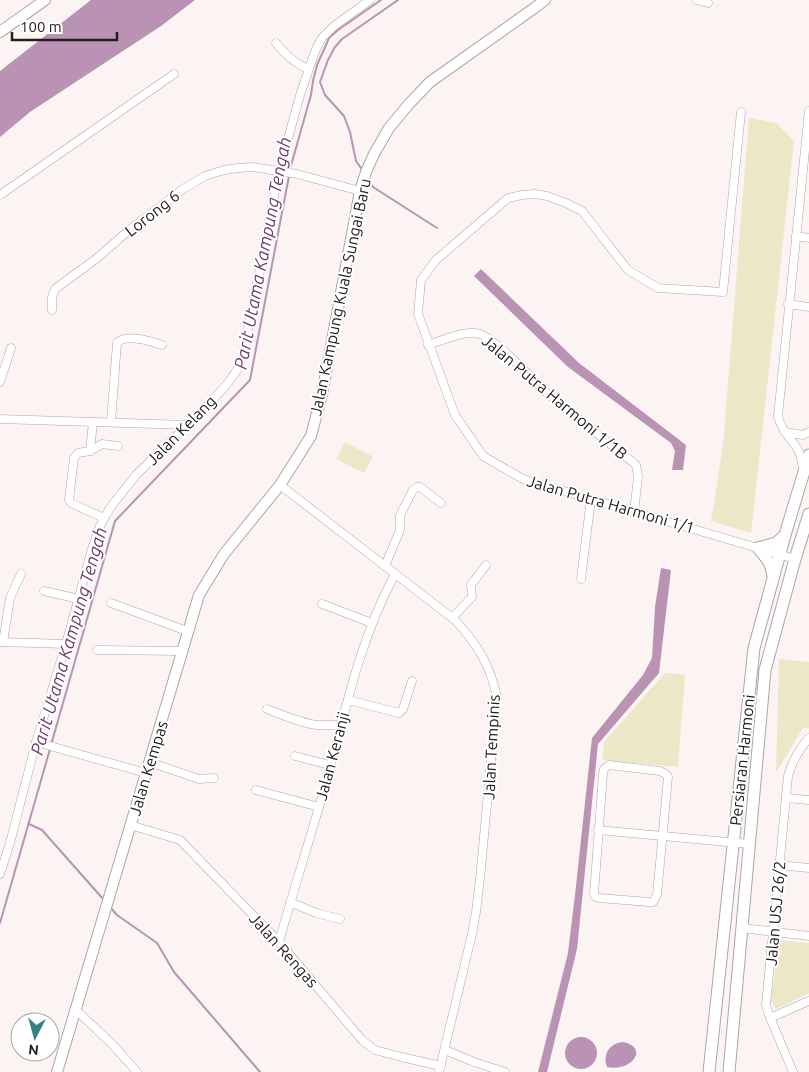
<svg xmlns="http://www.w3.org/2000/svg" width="809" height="1072" font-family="Ubuntu,sans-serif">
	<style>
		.green { fill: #ebe7c7 }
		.water { fill: #ba93b4 }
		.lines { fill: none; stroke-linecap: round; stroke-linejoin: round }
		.stream { stroke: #ba93b4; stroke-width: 2 }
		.minor-casing { stroke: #ada6a4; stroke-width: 9 }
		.tertiary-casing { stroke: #ada6a4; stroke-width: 12 }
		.secondary-casing { stroke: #ada6a4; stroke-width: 13 }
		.minor { stroke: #fff; stroke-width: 8 }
		.tertiary { stroke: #fff; stroke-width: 10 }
		.secondary { stroke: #fff; stroke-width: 11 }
		.labels { text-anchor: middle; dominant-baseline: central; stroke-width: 4; stroke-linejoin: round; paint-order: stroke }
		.street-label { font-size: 16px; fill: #22201f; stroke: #fff }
		.water-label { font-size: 18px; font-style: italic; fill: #6d3b67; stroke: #fff }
	</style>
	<rect width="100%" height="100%" fill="#fbf4f2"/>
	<g class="green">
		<polygon points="749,118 776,123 794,141 751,533 711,521 723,446"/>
		<polygon points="345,442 373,457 364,473 336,459"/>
		<polygon points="779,659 809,662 809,728 803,728 776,773"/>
		<polygon points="665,673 685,675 678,767 602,760 604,742"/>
		<polygon points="779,940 809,943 809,993 776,1009 771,1000"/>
	</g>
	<g class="water">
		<polygon points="91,0 195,0 161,26 30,112 0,137 0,71"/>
		<polygon points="481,269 579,363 686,445 683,470 672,470 675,451 671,443 568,367 474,276"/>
		<polygon points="661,568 671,570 659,673 598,744 577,949 547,1072 538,1072 568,953 575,895 592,738 643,675 652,658 655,607"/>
		<circle cx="581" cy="1053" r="16"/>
		<path d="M623 1042C649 1047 633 1072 607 1067 602 1054 610 1043 623 1042Z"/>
	</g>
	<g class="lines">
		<g class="stream">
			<polyline points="290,169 311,95 313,81 317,65 326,45 329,38 338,30 381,0"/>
			<polyline points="363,171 356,161 350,132 344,116 325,95 320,82 328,60 335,47 342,39 398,0"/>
			<polyline points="368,180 373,187 437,228"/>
			<polyline points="51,745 115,521 250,380 289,176"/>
			<polyline points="29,824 42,830 104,900"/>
			<polyline points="110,907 117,915 157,943 174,972 260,1072"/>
			<polyline points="0,923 50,749"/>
		</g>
		<defs>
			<g id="minor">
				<polyline points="697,0 708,3"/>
				<path d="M276 43C285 55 295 63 308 69"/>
				<polyline points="741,112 723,292 658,288 628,270 582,211 566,203 547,196 535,194 522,195 508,198 436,260 421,280 418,314 455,415 483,456 523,479 795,559"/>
				<polyline points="0,195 174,74"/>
				<polyline points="796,236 809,238"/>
				<polyline points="788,304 809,307"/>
				<polyline points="52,310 52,297 55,289 96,259 128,231 183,189 205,176 224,170 238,168 252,167 297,174 360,191"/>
				<path d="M428 345C440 341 464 331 476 333 493 335 532 379 546 392 575 417 606 440 636 465L638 477 634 512"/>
				<polyline points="0,382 11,348"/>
				<polyline points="0,419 187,425"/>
				<polyline points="93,422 90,451 78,453 74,458 69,500 71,503 104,518"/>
				<path d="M111 422 117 343C126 333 150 341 162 345"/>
				<polyline points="785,432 803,435 809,432"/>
				<polyline points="90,451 102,444 118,446"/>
				<path d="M803 468C802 462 801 457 799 452 792 438 782 433 778 416L809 111"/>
				<path d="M280 485 455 620C478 645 490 665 497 697L480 879 476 912 472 934 439 1072"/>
				<polyline points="385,566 400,530 400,515 413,490 417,487 420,487 441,503"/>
				<polyline points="581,579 591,499"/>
				<polyline points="44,591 79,599"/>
				<polyline points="111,603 187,631"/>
				<polyline points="322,604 372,623"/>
				<polyline points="452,618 472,597 471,585 486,565"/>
				<polyline points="0,642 66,644"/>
				<polyline points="3,642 10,598 21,574"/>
				<polyline points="97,650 182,651"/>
				<polyline points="348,700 399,713 403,709 412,681"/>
				<path d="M267 709C283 715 300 723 317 725 325 725 333 725 341 725"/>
				<polyline points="36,742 146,773"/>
				<polyline points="295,756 330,765"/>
				<polyline points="149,762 199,779 214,778"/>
				<polygon points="609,765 660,771 666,774 668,777 657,895 653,902 649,902 599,898 596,897 594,894 603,774 604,769"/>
				<polyline points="256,790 319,807"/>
				<polyline points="786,798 809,800"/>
				<polyline points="130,825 180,840 279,942 362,1040 375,1050 401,1057 441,1066"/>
				<polyline points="598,830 749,844"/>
				<polyline points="779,865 809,868"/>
				<polyline points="0,874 10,843 36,742 66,644 92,549 100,526 110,508 136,475 209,404 228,383 237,370 243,354 279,171 301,92 316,49 322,38 334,26 370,0"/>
				<polyline points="290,902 316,913 340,919"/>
				<polyline points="742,928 809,936"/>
				<path d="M279 942C294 888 312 833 327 779 346 708 360 639 395 574"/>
				<polyline points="75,1009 112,1044 137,1072"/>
				<polyline points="770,1018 809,1001"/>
				<polyline points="445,1050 474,1062 505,1072"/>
				<path d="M793 1072 769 1015 766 1005 788 776C792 762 800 748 809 738"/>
			</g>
			<g id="tertiary">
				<polyline points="0,32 45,0"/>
				<polyline points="57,1072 199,595 224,554 280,485 311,436 322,394 360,191 366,172 374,154 389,128 409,104 430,82 533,9 545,0"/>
			</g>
			<g id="secondary">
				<path d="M773 576C771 562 767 559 758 548L776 543 785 535"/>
				<polyline points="709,1072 754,648 785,535 809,455"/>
				<polyline points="729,1072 765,670 795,559 809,514"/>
			</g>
		</defs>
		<use href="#minor" class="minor-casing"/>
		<use href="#tertiary" class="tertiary-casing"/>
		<use href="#secondary" class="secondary-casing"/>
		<use href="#minor" class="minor"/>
		<use href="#tertiary" class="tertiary"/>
		<use href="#secondary" class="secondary"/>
	</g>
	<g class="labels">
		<g class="street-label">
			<text transform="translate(152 213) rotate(-38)">Lorong 6</text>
			<text transform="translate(340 297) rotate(-78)">Jalan Kampung Kuala Sungai Baru</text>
			<text transform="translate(555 397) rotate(40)">Jalan Putra Harmoni 1/1B</text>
			<text transform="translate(181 430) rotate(-45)">Jalan Kelang</text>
			<text transform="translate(611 504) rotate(16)">Jalan Putra Harmoni 1/1</text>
			<text transform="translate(491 747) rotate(-87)">Jalan Tempinis</text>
			<text transform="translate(332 756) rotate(-75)">Jalan Keranji</text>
			<text transform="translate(742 760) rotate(-84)">Persiaran Harmoni</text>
			<text transform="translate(148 768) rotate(-73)">Jalan Kempas</text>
			<text transform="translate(775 913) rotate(-85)">Jalan USJ 26/2</text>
			<text transform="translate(284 950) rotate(48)">Jalan Rengas</text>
		</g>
		<g class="water-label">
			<text transform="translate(262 253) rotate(-79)">Parit Utama Kampung Tengah</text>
			<text transform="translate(68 641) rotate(-74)">Parit Utama Kampung Tengah</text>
		</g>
	</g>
	<g transform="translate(35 1037) rotate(186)"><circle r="24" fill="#ffffff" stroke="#a7a6a5"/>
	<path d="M0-4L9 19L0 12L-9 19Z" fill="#378083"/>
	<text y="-8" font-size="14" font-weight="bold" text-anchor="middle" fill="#22201f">N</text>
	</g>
	<path d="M12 32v8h105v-8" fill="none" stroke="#22201f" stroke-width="2.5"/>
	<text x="20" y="32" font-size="15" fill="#22201f" stroke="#ffffff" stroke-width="4" paint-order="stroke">100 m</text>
</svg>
